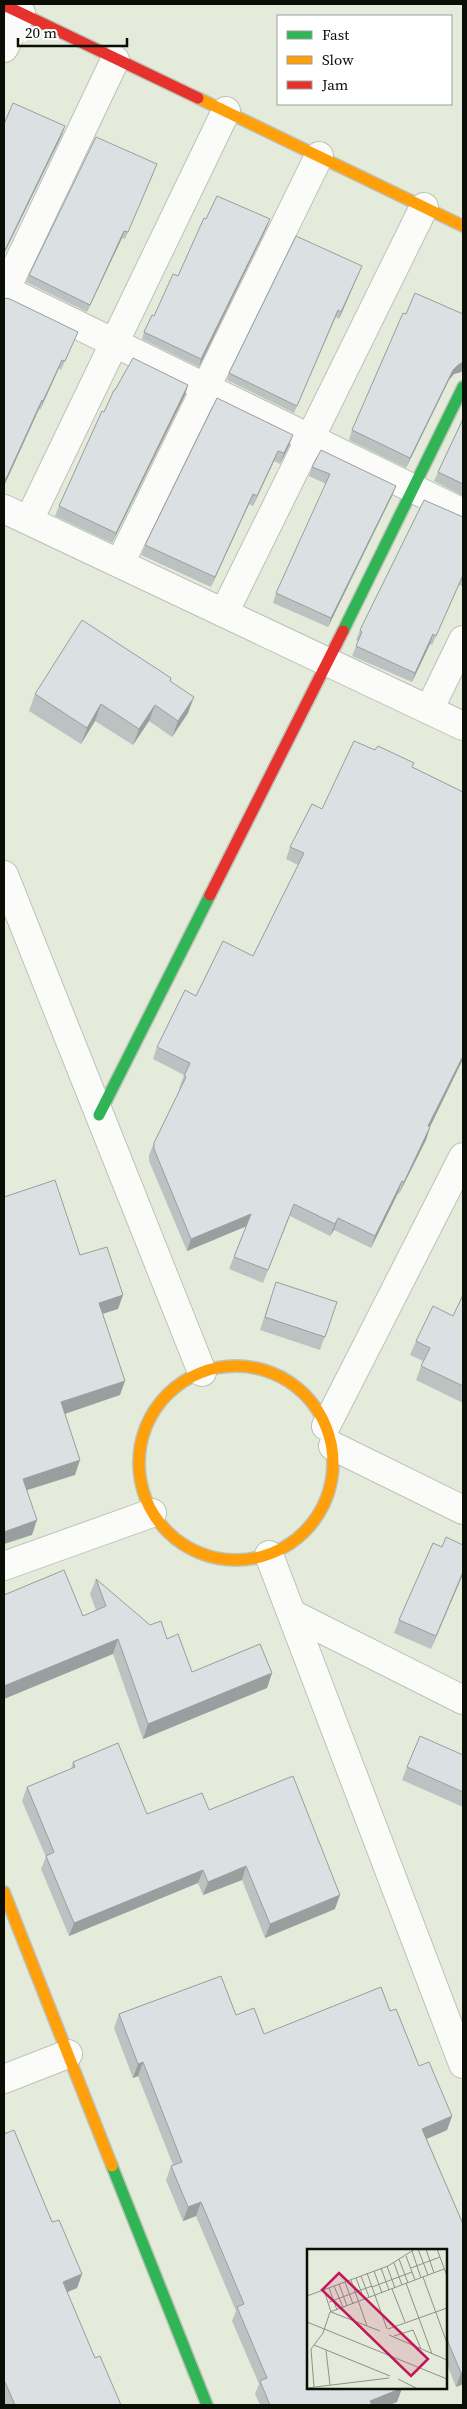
<svg xmlns="http://www.w3.org/2000/svg" width="467" height="2409" font-family="'Source Serif 4',serif">
	<style>
		.lines { fill: none; stroke-linecap: round; stroke-linejoin: round }
		.street-casing { stroke: #bdc2b6; stroke-width: 30 }
		.fast-casing { stroke: #bdc2b6; stroke-width: 14 }
		.slow-casing { stroke: #bdc2b6; stroke-width: 14 }
		.jam-casing { stroke: #bdc2b6; stroke-width: 14 }
		.street { stroke: #fbfcf9; stroke-width: 28 }
		.fast { stroke: #30b455; stroke-width: 11 }
		.slow { stroke: #ff9f0a; stroke-width: 11 }
		.jam { stroke: #e5322d; stroke-width: 11 }
		.wall { fill: #bcc2c2 }
		.shaded-wall { fill: #999e9e }
		.building { fill: #dbe1e2; stroke: #999e9e }
		.inset-road { fill: none; stroke: #8d9385; stroke-width: 1 }
		.view { fill: #c2185b; fill-opacity: 0.15; stroke: #c2185b; stroke-width: 2.5 }
		.inset-edge { fill: none; stroke: #0a0e05; stroke-width: 2.5 }
	</style>
	<rect width="100%" height="100%" fill="#e4ebda"/>
	<g class="lines">
		<defs>
			<g id="street">
				<polyline points="4,48 21,13"/>
				<polyline points="4,289 463,513"/>
				<polyline points="4,293 115,60"/>
				<polyline points="4,509 463,726"/>
				<polyline points="29,520 226,111"/>
				<polyline points="120,563 319,156"/>
				<polyline points="224,613 424,207"/>
				<polyline points="429,710 463,640"/>
				<polyline points="4,875 202,1372"/>
				<polyline points="326,1426 463,1157"/>
				<polyline points="333,1446 463,1510"/>
				<polyline points="269,1555 463,2064"/>
				<polyline points="4,1566 152,1513"/>
				<polyline points="292,1614 463,1700"/>
				<polyline points="4,2079 68,2054"/>
			</g>
			<g id="fast">
				<polyline points="343,631 463,387"/>
				<polyline points="99,1115 210,895"/>
				<polyline points="112,2166 207,2405"/>
			</g>
			<g id="slow">
				<polyline points="198,98 463,226"/>
				<circle cx="236" cy="1463" r="97"/>
				<polyline points="4,1892 112,2166"/>
			</g>
			<g id="jam">
				<polyline points="4,5 198,98"/>
				<polyline points="210,895 343,631"/>
			</g>
		</defs>
		<use href="#street" class="street-casing"/>
		<use href="#fast" class="fast-casing"/>
		<use href="#slow" class="slow-casing"/>
		<use href="#jam" class="jam-casing"/>
		<use href="#street" class="street"/>
		<use href="#fast" class="fast"/>
		<use href="#slow" class="slow"/>
		<use href="#jam" class="jam"/>
	</g>
	<g class="wall">
		<polygon points="154,172 125,239 122,238 87,312 26,282 29,275"/>
		<polygon points="206,219 267,227 199,367 142,339 144,332 178,276"/>
		<polygon points="359,273 339,319 336,317 294,413 227,380 229,373"/>
		<polygon points="4,298 78,332 61,370 59,368 40,410 39,409 4,486"/>
		<polygon points="406,314 463,314 463,372 461,372 454,374 449,380 406,468 349,440 352,430"/>
		<polygon points="188,385 185,395 112,543 55,516 59,506 104,412 115,390"/>
		<polygon points="217,398 289,446 280,464 274,461 253,506 249,504 211,587 141,555 145,545"/>
		<polygon points="463,419 463,496 434,481 438,472"/>
		<polygon points="312,467 396,486 392,496 328,627 273,603 276,593 326,484 309,476"/>
		<polygon points="463,517 463,582 462,586 459,585 432,645 430,644 412,682 352,656 358,641 356,640 360,630"/>
		<polygon points="170,681 188,713 172,737 149,721 133,745 95,721 81,744 29,711 35,694"/>
		<polygon points="375,750 412,767 463,792 463,1059 430,1127 426,1140 399,1194 398,1193 371,1248 334,1230 330,1236 290,1216 263,1283 229,1269 246,1226 187,1251 149,1161 149,1155 154,1143 180,1089 179,1089 184,1075 153,1059 157,1047 196,996 253,956 298,865 286,859 290,847 322,809"/>
		<polygon points="276,1282 337,1302 320,1350 260,1330"/>
		<polygon points="463,1295 463,1403 416,1380 423,1361 410,1355 416,1341 453,1316"/>
		<polygon points="463,1574 431,1649 394,1633 399,1620"/>
		<polygon points="96,1579 150,1625 167,1639 192,1672 272,1673 267,1688 143,1739 113,1654 83,1616 96,1610 90,1594"/>
		<polygon points="463,1755 463,1807 402,1780 407,1767"/>
		<polygon points="73,1762 147,1814 209,1810 335,1909 265,1938 242,1880 203,1895 198,1883 69,1936 41,1869 46,1857 22,1801 27,1787 71,1769"/>
		<polygon points="221,1976 236,2015 254,2008 264,2034 381,1987 390,2011 396,2009 419,2066 429,2062 452,2116 447,2130 427,2139 463,2224 463,2384 456,2387 446,2362 446,2250 308,2250 308,2388 402,2388 397,2402 389,2405 260,2405 255,2394 259,2384 232,2321 236,2311 196,2216 183,2221 166,2180 171,2166 173,2165 138,2076 133,2078 114,2028 119,2014"/>
		<polygon points="4,2134 82,2274 77,2288 67,2292 95,2358 121,2405 4,2405"/>
	</g>
	<g class="shaded-wall">
		<polygon points="65,126 62,135 4,254 4,252"/>
		<polygon points="270,219 267,227 199,367 201,359"/>
		<polygon points="124,231 122,238 87,312 90,305"/>
		<polygon points="362,266 359,273 339,319 341,312"/>
		<polygon points="62,360 59,368 40,410 43,401"/>
		<polygon points="463,362 463,367 461,372 454,374 449,380 406,468 410,458 453,370 458,365"/>
		<polygon points="188,385 185,395 112,543 116,533"/>
		<polygon points="42,400 39,409 4,486 6,479"/>
		<polygon points="293,435 289,446 280,464 284,453"/>
		<polygon points="278,451 274,461 253,506 257,496"/>
		<polygon points="396,486 392,496 328,627 331,618"/>
		<polygon points="253,494 249,504 211,587 215,577"/>
		<polygon points="433,634 430,644 412,682 415,673"/>
		<polygon points="194,697 188,713 172,737 178,721"/>
		<polygon points="101,704 95,721 81,744 87,728"/>
		<polygon points="155,705 149,721 133,745 139,729"/>
		<polygon points="463,1056 463,1059 424,1139 428,1126"/>
		<polygon points="430,1127 426,1140 399,1194 404,1182"/>
		<polygon points="402,1181 398,1193 371,1248 375,1236"/>
		<polygon points="251,1214 247,1226 187,1251 191,1239"/>
		<polygon points="338,1218 334,1230 330,1236 335,1224"/>
		<polygon points="123,1295 118,1309 93,1317 99,1303"/>
		<polygon points="125,1381 120,1395 56,1417 61,1402"/>
		<polygon points="80,1460 75,1475 18,1493 23,1479"/>
		<polygon points="37,1520 32,1535 4,1544 4,1532"/>
		<polygon points="463,1572 463,1574 431,1649 436,1636"/>
		<polygon points="118,1639 113,1654 4,1699 4,1686"/>
		<polygon points="272,1673 267,1688 143,1739 148,1724"/>
		<polygon points="246,1866 242,1880 203,1895 208,1882"/>
		<polygon points="203,1870 198,1883 69,1936 74,1923"/>
		<polygon points="340,1895 335,1909 265,1938 270,1924"/>
		<polygon points="143,2062 138,2076 133,2078 138,2064"/>
		<polygon points="452,2116 447,2130 417,2143 422,2129"/>
		<polygon points="201,2202 196,2216 183,2221 188,2207"/>
		<polygon points="82,2274 77,2288 58,2296 63,2282"/>
		<polygon points="463,2372 463,2384 456,2387 461,2373"/>
		<polygon points="402,2388 397,2402 389,2405 369,2405 370,2401"/>
	</g>
	<g class="building">
		<polygon points="13,103 65,126 4,252 4,124"/>
		<polygon points="96,137 157,164 128,232 124,231 90,305 29,275"/>
		<polygon points="217,196 270,219 201,359 144,332 152,315 154,316 173,274 178,276 204,218 206,219"/>
		<polygon points="296,236 362,266 341,312 338,310 297,406 229,373"/>
		<polygon points="415,293 463,314 463,362 458,365 453,370 410,458 352,430 403,313 406,314"/>
		<polygon points="4,298 10,299 78,332 65,361 62,360 43,401 42,400 6,479 4,478"/>
		<polygon points="133,358 188,385 116,533 59,506 102,411 104,412 114,390 115,390"/>
		<polygon points="217,398 293,435 284,453 278,451 257,496 253,494 215,577 145,545"/>
		<polygon points="463,419 463,484 438,472"/>
		<polygon points="321,450 396,486 331,618 276,593 330,474 312,467"/>
		<polygon points="424,500 463,517 463,575 436,636 433,634 415,673 356,646 362,632 360,630"/>
		<polygon points="82,620 171,678 170,681 194,697 178,721 155,705 139,729 101,704 87,728 35,694"/>
		<polygon points="354,741 375,750 378,746 414,763 412,767 463,792 463,1056 428,1126 430,1127 404,1182 402,1181 375,1236 338,1218 335,1224 294,1204 268,1270 234,1257 251,1214 191,1239 154,1149 154,1143 186,1077 184,1076 190,1063 157,1047 185,990 196,996 223,941 253,956 304,853 290,847 312,804 322,809"/>
		<polygon points="55,1180 80,1255 107,1247 123,1295 99,1303 125,1381 61,1402 80,1460 23,1479 37,1520 4,1532 4,1197"/>
		<polygon points="276,1282 337,1302 325,1337 265,1317"/>
		<polygon points="463,1295 463,1386 421,1366 430,1348 416,1341 433,1306 453,1316"/>
		<polygon points="446,1537 463,1545 463,1572 436,1636 399,1620 433,1543 442,1547"/>
		<polygon points="64,1570 83,1616 106,1606 96,1579 150,1625 161,1621 167,1639 178,1634 192,1672 260,1644 272,1673 148,1724 118,1639 4,1686 4,1595"/>
		<polygon points="420,1736 463,1755 463,1792 407,1767"/>
		<polygon points="118,1743 147,1814 202,1793 209,1810 293,1776 340,1895 270,1924 246,1866 208,1882 203,1870 74,1923 46,1856 54,1852 27,1787 75,1767 73,1762"/>
		<polygon points="221,1976 236,2015 254,2008 264,2034 381,1987 390,2011 396,2009 419,2066 429,2062 452,2116 422,2129 463,2224 463,2372 461,2373 446,2337 446,2250 308,2250 308,2388 402,2388 370,2401 372,2405 270,2405 260,2381 267,2378 237,2307 244,2304 201,2202 188,2207 171,2166 182,2162 143,2062 138,2064 119,2014"/>
		<polygon points="14,2130 52,2222 59,2220 82,2274 63,2282 95,2358 100,2356 121,2405 15,2405 5,2382 4,2383 4,2134"/>
	</g>
	<g transform="translate(307 2249)">
		<rect width="140" height="140" fill="#e4ebda"/>
		<path class="inset-road" d="M111 0 121 26M119 0 127 24M130 0 140 27M105 2 114 29M99 7 108 31M92 10 101 34M87 14 95 36M80 17 88 39M74 19 82 41M104 19 133 8M67 22 75 44M60 24 80 80M54 27 62 48M116 28 140 94M49 29 57 50M44 31 60 77M38 33 46 55M99 34 125 105M32 35 40 57M27 37 36 58M65 38 105 23M22 39 30 61M85 40 98 73M17 41 24 63 73 82M0 47 81 17 108 0M0 50V73M22 53 65 37M0 73 140 130M81 80 140 59M82 86 140 111M87 87 106 81 114 100M7 96 83 127M19 101 23 136M91 130 111 140M7 138 4 100 16 84 23 63 137 20M0 139 82 129"/>
		<path class="view" d="M32 24 121 110 104 127 15 41Z"/>
		<rect width="140" height="140" class="inset-edge"/>
	</g>
	<rect width="467" height="2409" fill="none" stroke="#0a0e05" stroke-width="10"/>
	<rect x="277" y="15" width="175" height="90" fill="#ffffff" stroke="#9d9f9b"/>
	<rect x="287" y="31" width="25" height="8" fill="#30b455" stroke="#9d9f9b"/>
	<text x="322" y="40" font-size="15" fill="#0a0e05">Fast</text>
	<rect x="287" y="56" width="25" height="8" fill="#ff9f0a" stroke="#9d9f9b"/>
	<text x="322" y="65" font-size="15" fill="#0a0e05">Slow</text>
	<rect x="287" y="81" width="25" height="8" fill="#e5322d" stroke="#9d9f9b"/>
	<text x="322" y="90" font-size="15" fill="#0a0e05">Jam</text>
	<path d="M18 38v8h109v-8" fill="none" stroke="#0a0e05" stroke-width="2.5"/>
	<text x="25" y="38" font-size="15" fill="#0a0e05" stroke="#ffffff" stroke-width="4" paint-order="stroke">20 m</text>
</svg>
